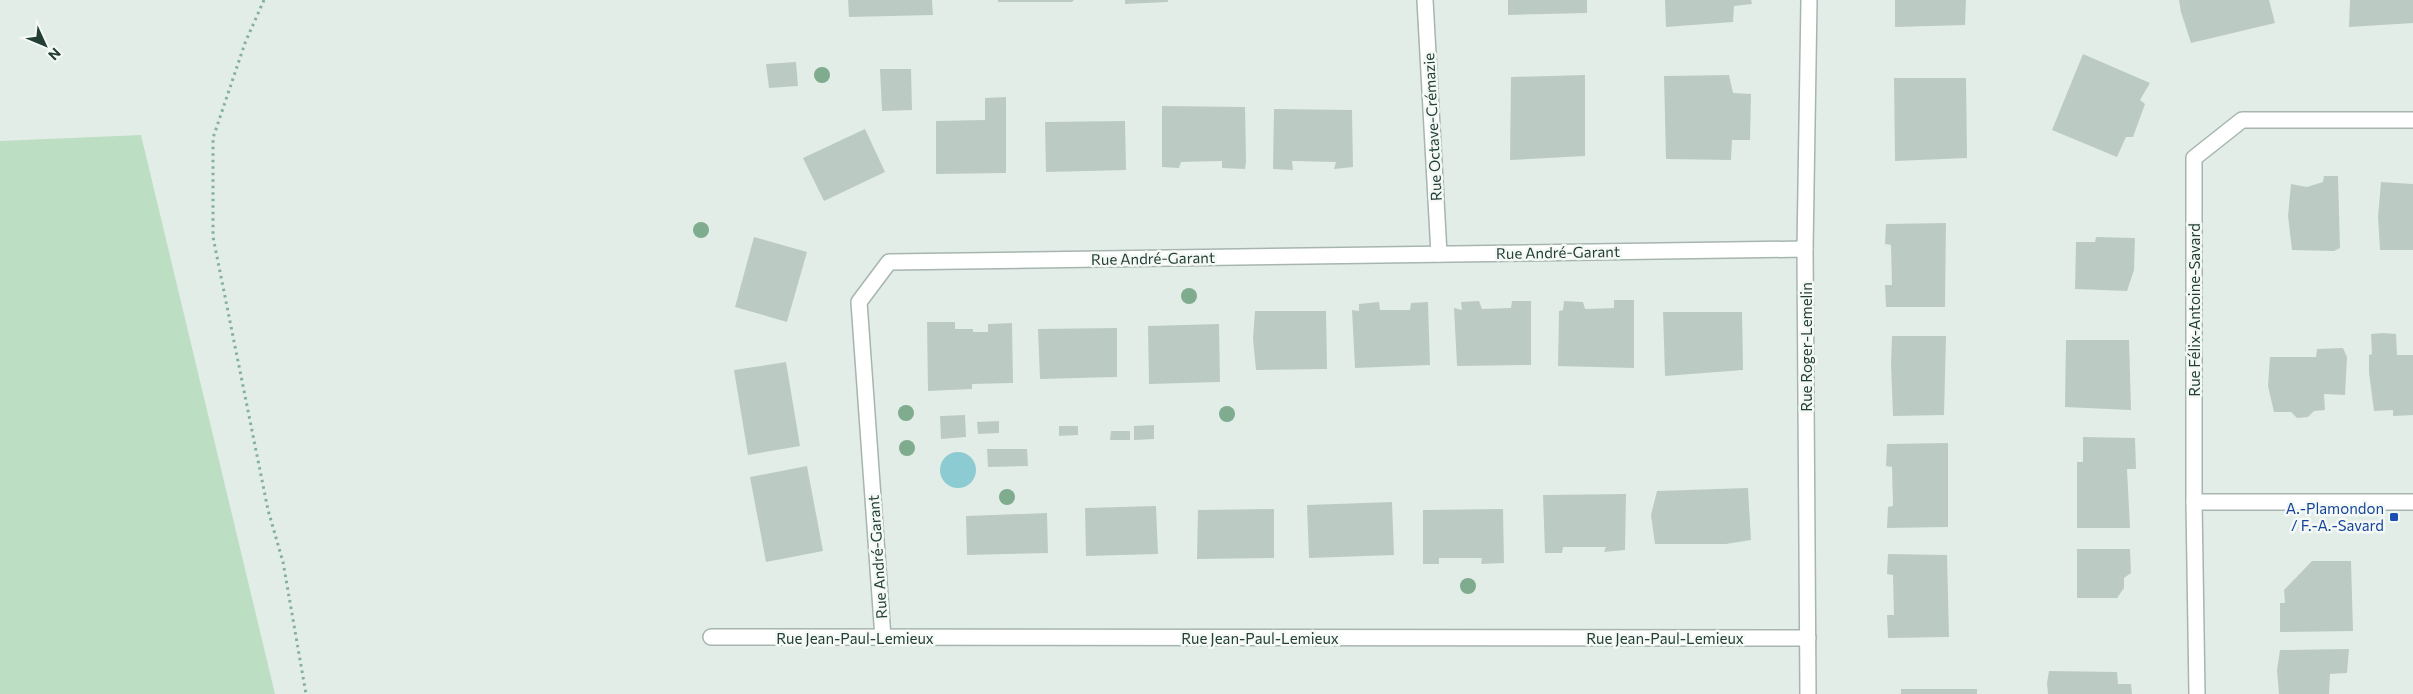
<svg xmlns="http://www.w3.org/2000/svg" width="2413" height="694" font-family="Commissioner,sans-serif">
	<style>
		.green { fill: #bcdec3 }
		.water { fill: #8bcbd1 }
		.building { fill: #bbcbc3 }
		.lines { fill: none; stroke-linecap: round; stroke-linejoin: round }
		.minor-casing { stroke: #a6b5af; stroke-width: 18 }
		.path { stroke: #83b09f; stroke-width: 3; stroke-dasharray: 2.5 4; stroke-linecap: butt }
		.minor { stroke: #fff; stroke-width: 15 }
		.tree { fill: #7fab8e }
		.transit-dot { fill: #1a4fb4; stroke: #f4f9f6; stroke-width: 2 }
		.labels { text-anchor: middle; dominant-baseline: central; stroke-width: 5; stroke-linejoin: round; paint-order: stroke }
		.street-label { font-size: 15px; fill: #233e35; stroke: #f4f9f6 }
		.transit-label { font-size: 15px; fill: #164399; stroke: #f4f9f6; text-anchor: end }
	</style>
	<rect width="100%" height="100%" fill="#e3ede8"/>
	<polygon class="green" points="141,135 275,694 0,694 0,141"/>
	<circle class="water" cx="958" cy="470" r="18"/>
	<g class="building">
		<polygon points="848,0 932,0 933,15 849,17"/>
		<polygon points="998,0 1074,0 1072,2 998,2"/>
		<polygon points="1125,0 1168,0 1168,2 1125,4"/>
		<polygon points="1508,0 1587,0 1587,13 1508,15"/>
		<polygon points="1665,0 1751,0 1752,4 1734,6 1733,22 1666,27"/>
		<polygon points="1895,0 1966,0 1965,25 1895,27"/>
		<polygon points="2179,0 2269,0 2275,23 2191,43 2181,12"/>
		<polygon points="2350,0 2413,0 2413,23 2349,27"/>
		<polygon points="2083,54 2150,83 2140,100 2145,104 2133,137 2126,137 2117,157 2052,130"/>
		<polygon points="796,62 798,86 769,88 766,64"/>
		<polygon points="880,69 911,69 912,110 882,111"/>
		<polygon points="1585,75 1585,156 1510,160 1511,77"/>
		<polygon points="1729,75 1733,93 1751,94 1750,140 1732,140 1731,160 1666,159 1664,76"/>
		<polygon points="1894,78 1966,78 1967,158 1895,161"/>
		<polygon points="1006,97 1006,173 936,174 936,121 985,120 985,98"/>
		<polygon points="1162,106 1245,107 1246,162 1245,169 1222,168 1222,161 1181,162 1179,168 1162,167"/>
		<polygon points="1274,109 1352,110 1353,167 1334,169 1336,162 1292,161 1293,170 1273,169"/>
		<polygon points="1125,121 1126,170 1046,172 1045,122"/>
		<polygon points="865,129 885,172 824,201 803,158"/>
		<polygon points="2324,176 2338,176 2340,248 2334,251 2292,250 2288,216 2291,184 2307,187 2323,182"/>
		<polygon points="2381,182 2413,184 2413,250 2380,250 2378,217"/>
		<polygon points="1946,223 1945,307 1886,307 1885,285 1892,285 1891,245 1885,244 1886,224"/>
		<polygon points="754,237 807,252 787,322 735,307"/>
		<polygon points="2096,237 2135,238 2134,270 2127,291 2075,289 2076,242 2095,242"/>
		<polygon points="1614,300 1634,300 1634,368 1558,366 1559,311 1563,310 1564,301 1583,302 1585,309 1614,308"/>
		<polygon points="1479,301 1482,309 1511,308 1512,301 1531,301 1531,365 1457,366 1454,308 1462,310 1461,302"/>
		<polygon points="1379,302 1380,310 1410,310 1411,303 1428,302 1430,365 1355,368 1352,310 1359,311 1359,304"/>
		<polygon points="1255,311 1326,311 1327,369 1256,370 1253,339"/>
		<polygon points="1663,312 1742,312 1743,370 1665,376"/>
		<polygon points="927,322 955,322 955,329 973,329 973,332 988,332 988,324 1012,323 1013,383 972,384 972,389 928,391"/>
		<polygon points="1219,324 1220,382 1149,384 1148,326"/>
		<polygon points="1117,328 1117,377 1040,379 1038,329"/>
		<polygon points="2383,333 2396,334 2397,355 2413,355 2413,415 2393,416 2393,410 2374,411 2369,373 2369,355 2372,354 2371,334"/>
		<polygon points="1892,336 1946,336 1944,415 1893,416 1891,365"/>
		<polygon points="2066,340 2129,340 2131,410 2065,407"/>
		<polygon points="2343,348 2347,357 2345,395 2324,394 2325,410 2314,411 2308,417 2297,418 2291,412 2274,412 2268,386 2270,357 2316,357 2317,349"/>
		<polygon points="786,362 800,446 748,455 734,370"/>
		<polygon points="965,415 966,437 941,439 940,416"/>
		<polygon points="999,421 999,433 978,434 977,422"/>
		<polygon points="1154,425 1154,439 1134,440 1134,426"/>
		<polygon points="1059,426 1078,426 1078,435 1059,436"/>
		<polygon points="1111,431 1130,431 1130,440 1110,440"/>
		<polygon points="2083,437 2135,438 2136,469 2127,469 2130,528 2077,528 2077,462 2083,462"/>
		<polygon points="1948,443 1948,527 1887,528 1888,507 1893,506 1892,467 1886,466 1887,444"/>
		<polygon points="987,449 1027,449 1028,466 988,467"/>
		<polygon points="807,466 823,551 766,562 750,477"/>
		<polygon points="1748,488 1751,540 1726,544 1655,544 1651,515 1657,491"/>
		<polygon points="1626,494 1625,550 1604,552 1606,547 1563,547 1562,553 1545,553 1543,495"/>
		<polygon points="1392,502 1394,555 1309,558 1307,505"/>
		<polygon points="1156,506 1158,554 1086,556 1085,508"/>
		<polygon points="1274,509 1274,558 1197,559 1198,510"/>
		<polygon points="1503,509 1504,563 1481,564 1482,558 1439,558 1439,564 1423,564 1423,510"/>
		<polygon points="1047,513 1048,553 967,555 966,516"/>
		<polygon points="2077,549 2130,549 2131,573 2124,578 2124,588 2117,598 2077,598"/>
		<polygon points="1888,554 1947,555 1949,637 1888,638 1887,615 1894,615 1893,575 1887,574"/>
		<polygon points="2312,561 2351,561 2353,631 2280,632 2280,603 2285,603 2284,590"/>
		<polygon points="2349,649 2347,673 2330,674 2329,694 2279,694 2277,670 2280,650"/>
		<polygon points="2049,671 2117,672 2118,684 2131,684 2132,694 2048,694 2047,683"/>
		<rect x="1901" y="689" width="76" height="5"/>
	</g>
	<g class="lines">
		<defs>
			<g id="minor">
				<polyline points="1425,0 1439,254"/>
				<polyline points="2194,502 2413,502"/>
				<polyline points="711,637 1808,638"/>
				<polyline points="883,638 859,302 889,262 1805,249"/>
				<polyline points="1808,694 1805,249 1809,0"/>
				<polyline points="2197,694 2194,502 2194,158 2242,120 2413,120"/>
			</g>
		</defs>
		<use href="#minor" class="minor-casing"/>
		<polyline class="path" points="264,0 245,43 213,138 213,237 268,510 283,562 306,694"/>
		<use href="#minor" class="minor"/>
	</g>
	<g class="tree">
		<circle cx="822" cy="75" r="8"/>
		<circle cx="701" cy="230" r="8"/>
		<circle cx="1189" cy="296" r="8"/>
		<circle cx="906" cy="413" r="8"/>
		<circle cx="1227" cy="414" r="8"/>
		<circle cx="907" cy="448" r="8"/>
		<circle cx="1007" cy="497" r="8"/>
		<circle cx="1468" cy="586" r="8"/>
	</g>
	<rect class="transit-dot" x="2389" y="512" width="10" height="10" rx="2.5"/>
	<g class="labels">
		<g class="street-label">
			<text transform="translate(1432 127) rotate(-93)">Rue Octave-Crémazie</text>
			<text transform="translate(1558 252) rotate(-1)">Rue André-Garant</text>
			<text transform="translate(1153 258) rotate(-1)">Rue André-Garant</text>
			<text transform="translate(2194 310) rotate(-90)">Rue Félix-Antoine-Savard</text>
			<text transform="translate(1806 347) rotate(-90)">Rue Roger-Lemelin</text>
			<text transform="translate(877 557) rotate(-94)">Rue André-Garant</text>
			<text x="855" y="638">Rue Jean-Paul-Lemieux</text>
			<text x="1260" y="638">Rue Jean-Paul-Lemieux</text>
			<text x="1665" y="638">Rue Jean-Paul-Lemieux</text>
		</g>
		<g class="transit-label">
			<text x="2384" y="508">A.-Plamondon<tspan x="2384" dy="17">/ F.-A.-Savard</tspan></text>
		</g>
	</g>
	<g transform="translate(45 45) rotate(134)" stroke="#f4f9f6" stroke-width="4" paint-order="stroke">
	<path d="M0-4L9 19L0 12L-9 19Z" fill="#233e35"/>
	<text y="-8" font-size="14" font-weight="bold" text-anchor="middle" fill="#233e35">N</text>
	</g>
</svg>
